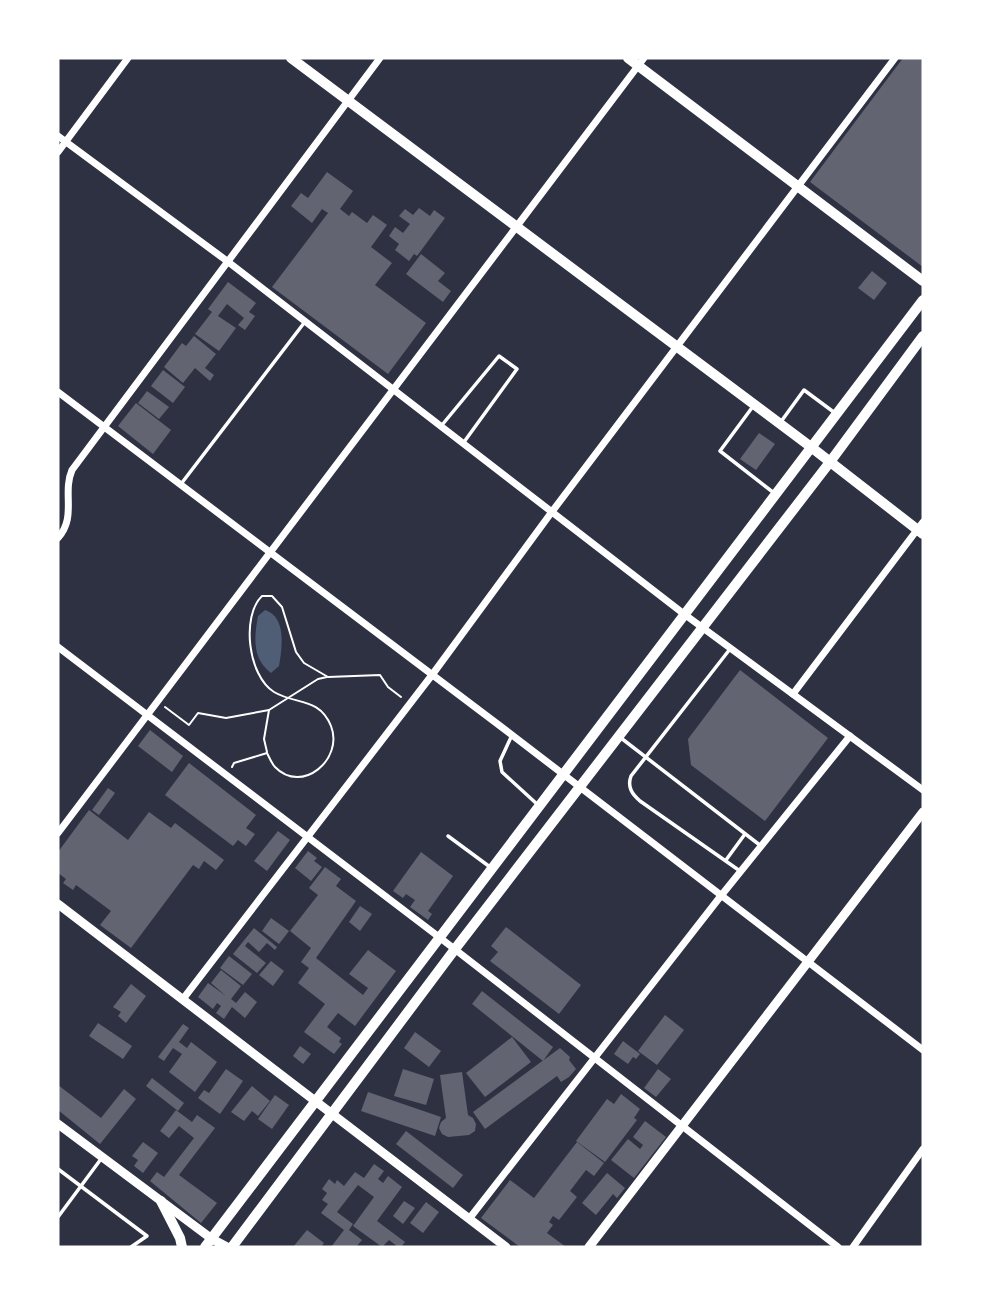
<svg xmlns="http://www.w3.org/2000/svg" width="981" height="1305" font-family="Georgia,serif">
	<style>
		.water { fill: #4f5d75 }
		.building { fill: #626471 }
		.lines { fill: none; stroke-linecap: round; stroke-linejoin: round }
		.path { stroke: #fff; stroke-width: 2 }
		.service { stroke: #fff; stroke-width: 3.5 }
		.minor { stroke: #fff; stroke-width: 7 }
		.tertiary { stroke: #fff; stroke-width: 9 }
		.secondary { stroke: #fff; stroke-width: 10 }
		.primary { stroke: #fff; stroke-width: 10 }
	</style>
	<rect width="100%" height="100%" fill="#2d3142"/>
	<path class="water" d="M265 610C287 617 282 649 279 666L271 673C252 659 254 637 258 616Z"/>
	<g class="building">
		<polygon points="903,58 923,58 923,267 810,182"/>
		<polygon points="327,172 353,191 340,209 349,216 352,212 367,223 373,215 387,225 371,247 392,263 375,285 426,323 388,374 272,287 328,213 322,209 312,223 291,206 301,193 308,198"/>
		<polygon points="419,208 430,216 434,210 445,218 417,256 414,254 409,261 395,250 399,244 389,236 395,227 403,233 410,224 399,216 405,209 413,215"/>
		<polygon points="421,254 445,273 438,281 451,291 443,302 406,274"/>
		<polygon points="872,271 887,283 874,300 858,288"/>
		<polygon points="228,282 256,303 249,312 255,316 245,330 238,325 244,318 227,304 218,316 236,328 219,351 195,334 212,312 208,309"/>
		<polygon points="194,336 216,354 205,368 214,375 210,381 195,368 183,383 164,367 182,343 186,346"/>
		<polygon points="163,370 185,387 173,403 151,386"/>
		<polygon points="147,391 169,407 159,419 138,403"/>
		<polygon points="136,403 171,430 153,454 118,426"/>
		<polygon points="759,433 775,444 756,470 740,459"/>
		<polygon points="740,670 828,738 765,821 691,765 688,739"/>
		<polygon points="150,730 183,756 172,772 138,746"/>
		<polygon points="189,763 256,815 246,828 255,834 246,846 238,840 233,846 165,795"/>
		<polygon points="108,788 115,793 99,815 92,810"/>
		<polygon points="89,810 128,840 149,812 171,828 175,823 224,860 216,870 204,861 199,869 193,865 131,948 100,925 111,911 76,885 73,890 63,883 66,879 58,873 58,852"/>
		<polygon points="278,831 290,840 267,871 254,861"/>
		<polygon points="308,851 317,858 314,861 322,867 311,881 295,868"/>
		<polygon points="421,852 453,876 428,911 432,914 428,920 410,907 415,900 406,894 403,898 393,891"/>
		<polygon points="325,867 341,879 336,886 356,901 316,958 363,995 368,988 349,974 368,950 396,971 355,1026 338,1013 327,1027 341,1038 339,1042 342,1044 334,1054 304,1032 325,1004 298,983 309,968 301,962 311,948 290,931 318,895 309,888"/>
		<polygon points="360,906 372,914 360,931 349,922"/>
		<polygon points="271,918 289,931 279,944 262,931"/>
		<polygon points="506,927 581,985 559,1014 490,961 498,952 491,946"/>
		<polygon points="254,928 277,947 275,950 267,943 259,952 248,942 245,946 266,963 257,973 233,954"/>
		<polygon points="229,956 252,974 243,985 220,968"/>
		<polygon points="271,961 284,971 273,986 259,975"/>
		<polygon points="221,970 241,986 231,999 236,1003 245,992 257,1002 245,1018 232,1007 224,1019 216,1013 221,1006 217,1003 213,1009 198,997 208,983 226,996 211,983"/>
		<polygon points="131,984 146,996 126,1023 118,1016 121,1012 113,1007"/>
		<polygon points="482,991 553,1047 543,1061 472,1004"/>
		<polygon points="665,1015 684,1030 657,1065 638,1051"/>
		<polygon points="98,1023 132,1046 123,1059 89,1036"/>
		<polygon points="183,1024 189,1028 179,1042 187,1048 191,1042 217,1062 195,1092 169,1072 182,1054 173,1048 164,1061 158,1057"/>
		<polygon points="415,1032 441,1051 429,1067 404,1048"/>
		<polygon points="512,1037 531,1062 485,1097 466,1073"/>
		<polygon points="623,1041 640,1054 636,1059 633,1057 628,1064 614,1054"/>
		<polygon points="300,1046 311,1054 303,1064 293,1056"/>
		<polygon points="560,1048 570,1057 569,1060 576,1069 569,1077 561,1082 557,1076 485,1129 473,1112"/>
		<polygon points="226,1069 243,1081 220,1114 198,1098 204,1090 209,1093"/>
		<polygon points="403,1069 434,1079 426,1105 394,1096"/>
		<polygon points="658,1069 671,1079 656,1097 644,1088"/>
		<polygon points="462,1072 468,1115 473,1118 476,1124 475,1131 469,1135 448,1137 442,1134 439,1128 441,1122 446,1118 440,1075"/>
		<polygon points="152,1078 184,1103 178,1111 146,1086"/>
		<polygon points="58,1085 101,1118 124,1089 136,1099 100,1144 58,1110"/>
		<polygon points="252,1086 270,1101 258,1116 252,1111 244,1121 231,1112"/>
		<polygon points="368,1092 441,1117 435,1136 361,1111"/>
		<polygon points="621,1094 640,1109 634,1118 637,1120 605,1162 576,1141 607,1099 614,1104"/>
		<polygon points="275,1095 289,1105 272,1129 258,1119"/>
		<polygon points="176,1110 192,1122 197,1115 215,1128 179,1175 217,1203 201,1223 150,1181 157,1172 164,1177 194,1138 179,1126 169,1138 160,1131"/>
		<polygon points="645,1121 666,1137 634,1178 611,1160 628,1139 640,1149 643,1145 633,1137"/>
		<polygon points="406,1131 463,1175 453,1188 396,1144"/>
		<polygon points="143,1142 158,1153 143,1173 134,1166 138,1160 132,1156"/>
		<polygon points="577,1142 604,1163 594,1176 586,1170 570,1191 577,1197 559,1220 553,1216 549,1222 553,1225 547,1233 566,1247 520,1247 481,1218 510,1180 534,1198"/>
		<polygon points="374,1164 384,1171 378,1179 383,1183 388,1176 402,1187 377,1221 405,1242 401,1247 398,1247 389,1240 382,1247 353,1226 374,1197 358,1185 337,1212 353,1224 349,1230 362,1240 356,1247 331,1247 344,1230 321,1213 328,1204 322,1200 327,1193 322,1189 329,1179 335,1184 337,1180 344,1186 355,1172 364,1178"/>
		<polygon points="607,1173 625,1188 617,1198 613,1194 596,1215 582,1203"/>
		<polygon points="404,1201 415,1208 403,1224 393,1216"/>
		<polygon points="426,1202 439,1212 423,1233 410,1223"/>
		<polygon points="307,1230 324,1243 321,1247 293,1247"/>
	</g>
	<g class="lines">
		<g class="path">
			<polyline points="165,707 189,725 198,713 226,718 269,710"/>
			<polyline points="267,752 264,739 269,710 318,679 327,677"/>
			<path d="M232 767 234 763 267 753C269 757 272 764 275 767 302 795 344 759 331 726 319 697 296 705 274 692 248 676 241 616 262 596H272L282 607 296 652 304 663 328 677 380 675 388 687 401 697"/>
		</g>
		<g class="service">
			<polyline points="754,405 720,451 774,493"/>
			<polyline points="780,423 804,390 835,413"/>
			<polyline points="442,425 499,356 517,369 464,442"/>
			<polyline points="181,484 304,323"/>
			<path d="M730 649 631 776C627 787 632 794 640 801L740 871"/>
			<polyline points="512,735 500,761 502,772 538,805"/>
			<polyline points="621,738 761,846"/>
			<polyline points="448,836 490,867"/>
			<polyline points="726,860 745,834"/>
			<polyline points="58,1169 147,1236 131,1247"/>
			<polyline points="58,1217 101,1159"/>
		</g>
		<g class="minor">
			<polyline points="58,136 227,261 684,614 923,790"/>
			<polyline points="58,152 128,58"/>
			<polyline points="58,392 512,735 923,1050"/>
			<path d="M58 538C77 517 62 493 72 470L380 58"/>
			<polyline points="58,647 439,937 838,1247"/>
			<polyline points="793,694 923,522"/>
			<polyline points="58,833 644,58"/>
			<polyline points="183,999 432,675 551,513 895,58"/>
			<polyline points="469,1219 720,897 850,736"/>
			<polyline points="853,1247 923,1149"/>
		</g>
		<g class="tertiary">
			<polyline points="58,904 506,1247"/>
			<polyline points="58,1124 212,1239 227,1247"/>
			<polyline points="589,1247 923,812"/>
		</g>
		<g class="secondary">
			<polyline points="291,58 811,447"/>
			<polyline points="628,58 923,281"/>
		</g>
		<g class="primary">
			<polyline points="811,447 923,534"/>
			<polyline points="161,1201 180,1238 182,1247"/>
			<polyline points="205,1247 923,300"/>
			<polyline points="232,1247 455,949 830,462 923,336"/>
		</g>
	</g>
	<rect width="981" height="1305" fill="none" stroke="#ffffff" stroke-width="119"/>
</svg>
